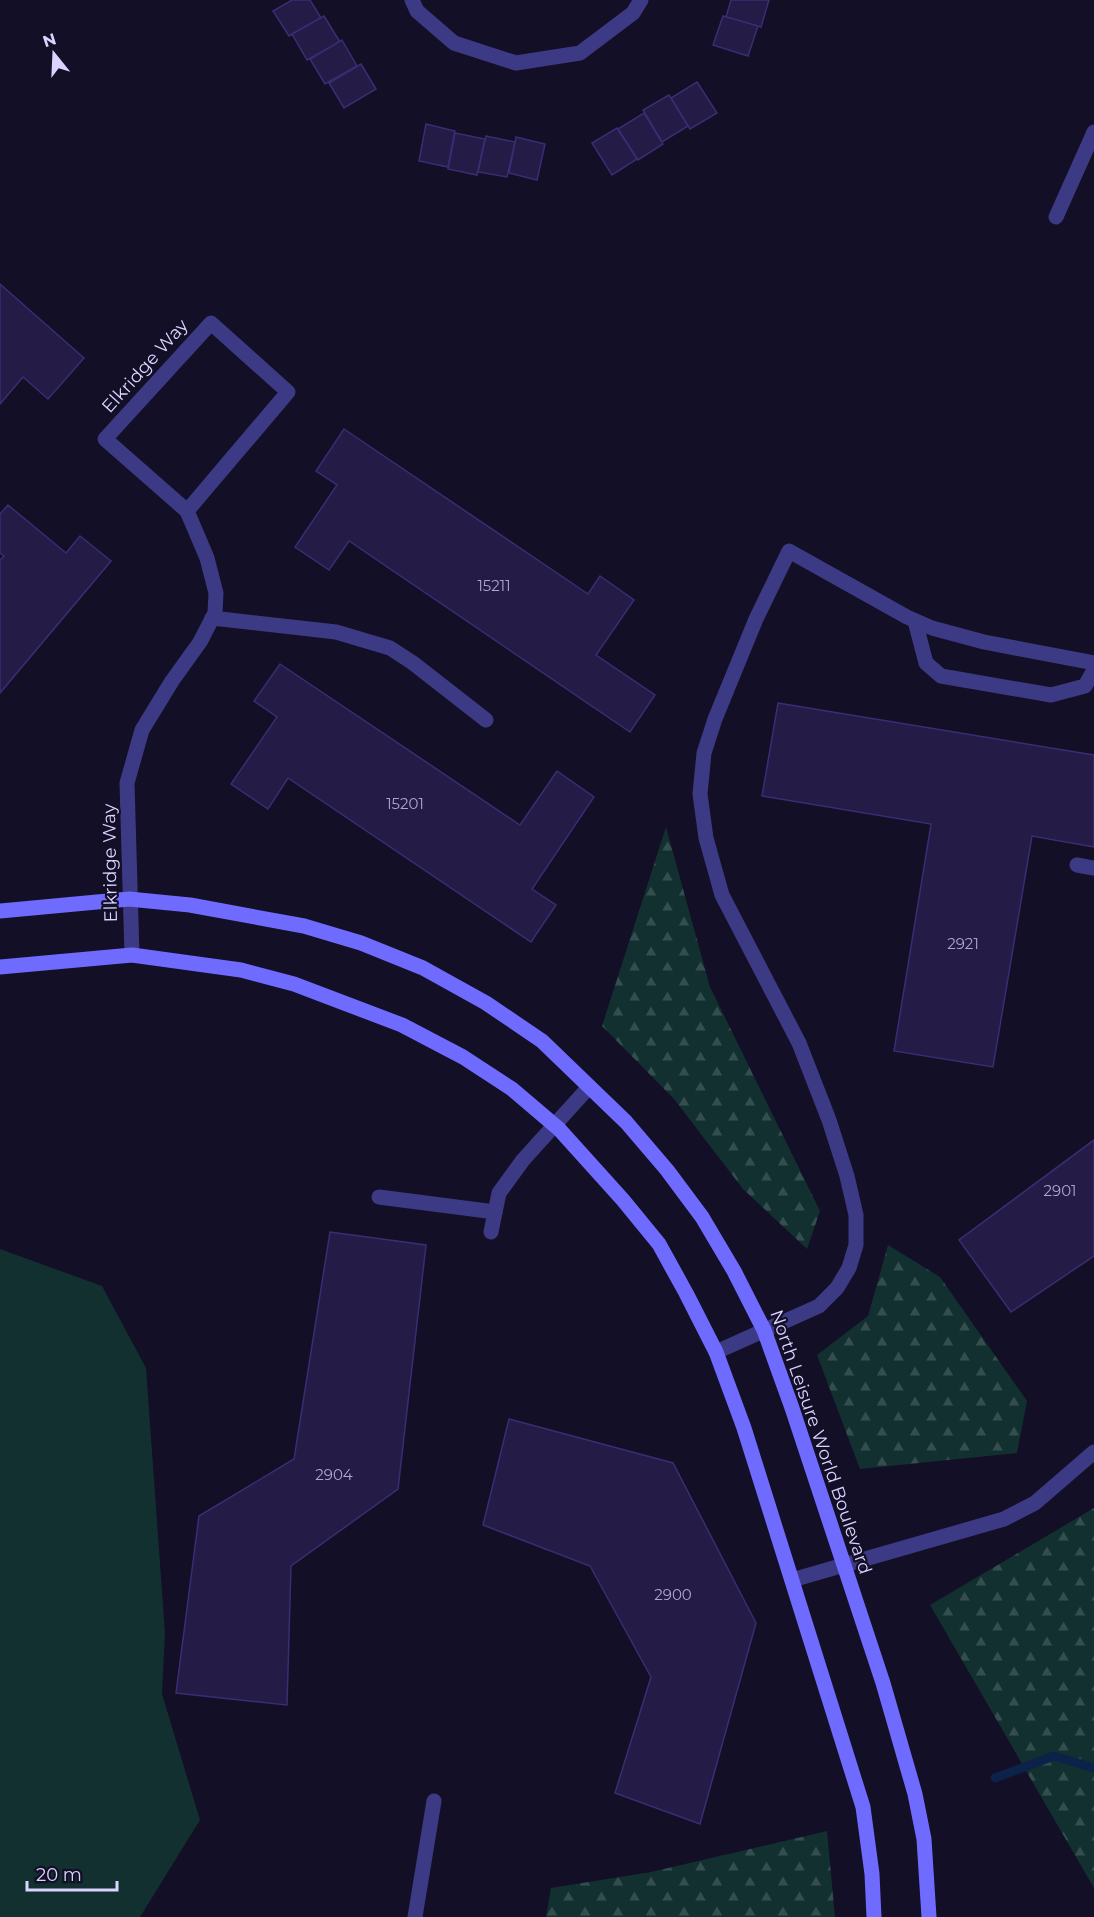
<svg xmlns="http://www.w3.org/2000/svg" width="1094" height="1917" font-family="Montserrat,sans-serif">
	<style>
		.green { fill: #12302f }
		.forest { fill: url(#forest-firs) }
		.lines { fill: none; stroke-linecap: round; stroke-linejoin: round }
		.stream { stroke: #0c2248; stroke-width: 9 }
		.building { fill: #241b47; stroke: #3b2d73; stroke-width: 1.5 }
		.lane { stroke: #3d3a85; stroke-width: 15 }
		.street { stroke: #3d3a85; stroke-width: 15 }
		.secondary { stroke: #6f6bff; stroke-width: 15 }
		.labels { text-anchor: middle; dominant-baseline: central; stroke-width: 4.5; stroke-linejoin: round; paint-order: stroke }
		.number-label { font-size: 15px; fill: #aca6d1 }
		.street-label { font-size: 18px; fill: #d9d4ff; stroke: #130f26 }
	</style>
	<defs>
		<pattern id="forest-firs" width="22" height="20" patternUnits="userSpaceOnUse" patternTransform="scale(1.5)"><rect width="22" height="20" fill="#12302f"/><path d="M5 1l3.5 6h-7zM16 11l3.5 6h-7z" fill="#344d4e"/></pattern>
	</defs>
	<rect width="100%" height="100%" fill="#130f26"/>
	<polygon class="green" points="0,1249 102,1286 146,1368 165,1633 162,1694 200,1820 140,1917 0,1917"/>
	<g class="forest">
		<polygon points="666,827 710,987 820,1211 807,1249 743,1189 674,1099 602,1026"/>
		<polygon points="888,1245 940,1277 1027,1401 1017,1453 860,1469 817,1355 868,1316"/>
		<polygon points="1094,1508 1094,1888 930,1605"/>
		<polygon points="827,1831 835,1917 546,1917 551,1888 651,1872"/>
	</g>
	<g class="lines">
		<polyline class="stream" points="995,1778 1054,1756 1094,1768"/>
	</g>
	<g class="building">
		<polygon points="292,0 310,0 321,18 289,36 273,11"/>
		<polygon points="731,0 769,0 761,27 726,17"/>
		<polygon points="324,16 340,42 307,60 292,34"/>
		<polygon points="723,16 758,26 748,56 713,45"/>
		<polygon points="342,40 357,66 325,84 310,59"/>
		<polygon points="361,64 376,89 344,108 329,83"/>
		<polygon points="697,82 717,113 690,129 671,98"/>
		<polygon points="669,95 688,126 662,142 643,110"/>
		<polygon points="644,113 663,144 638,160 618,129"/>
		<polygon points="426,124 455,131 448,167 419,161"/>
		<polygon points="617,128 637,159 612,175 592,143"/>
		<polygon points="455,133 485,139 477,175 448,169"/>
		<polygon points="486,136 515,142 507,177 478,172"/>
		<polygon points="516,137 545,144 537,180 509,173"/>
		<polygon points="0,284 84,358 48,399 23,377 0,404"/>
		<polygon points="344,429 588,594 600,576 634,600 596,655 655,695 630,732 349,541 329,570 295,547 337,485 316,471"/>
		<polygon points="8,505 66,553 80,536 111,561 0,693 0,560 4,556 0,553 0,514"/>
		<polygon points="280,664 520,825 557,771 594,797 532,889 556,905 531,942 288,778 268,809 231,784 277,717 254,701"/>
		<polygon points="778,703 1094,755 1094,847 1032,836 993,1067 894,1051 931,824 762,796"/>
		<polygon points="1094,1140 1094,1256 1011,1312 959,1240"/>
		<polygon points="330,1232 426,1245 398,1489 291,1566 287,1705 176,1693 199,1516 294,1459"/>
		<polygon points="509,1419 673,1463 756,1623 700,1824 615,1793 651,1677 590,1566 483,1525"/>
	</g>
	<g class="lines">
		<g class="lane">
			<polyline points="212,618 336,632 390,648 413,663 486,720"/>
			<polyline points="915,621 926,663 941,676 1051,695 1085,686 1094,670"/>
			<polyline points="1077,865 1094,868"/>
			<polyline points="379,1197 495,1212"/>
			<polyline points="491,1232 499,1193 523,1160 589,1087"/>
			<polyline points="716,1352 819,1306 837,1288 849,1268 856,1245 856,1215 847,1176 829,1120 799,1043 722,895 706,838 700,794 704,753 715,719 756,619 789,551 907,617 932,628 984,642 1094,663"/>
			<polyline points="792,1580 1004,1519 1035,1503 1094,1452"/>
			<polyline points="415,1917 434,1801"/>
		</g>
		<g class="street">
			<polyline points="412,0 417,11 454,43 516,63 580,53 633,13 641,0"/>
			<polyline points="1056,217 1094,132"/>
			<polyline points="132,955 127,783 142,730 172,681 200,642 215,613 216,593 207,558 187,511 105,439 211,323 288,392 187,511"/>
		</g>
		<g class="secondary">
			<polyline points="0,911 129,899 190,905 304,926 361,943 423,968 486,1003 542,1041 626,1122 667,1170 702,1217 734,1271 764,1330 792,1408 883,1683 915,1794 924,1839 929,1917"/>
			<polyline points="0,967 132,955 241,970 294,984 402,1025 463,1057 512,1089 559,1129 623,1200 659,1244 686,1293 716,1352 744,1428 863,1807 872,1874 874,1917"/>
		</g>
	</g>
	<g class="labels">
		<g class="number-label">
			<text x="494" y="585">15211</text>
			<text x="405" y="803">15201</text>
			<text x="963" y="943">2921</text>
			<text x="1060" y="1190">2901</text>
			<text x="334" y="1474">2904</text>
			<text x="673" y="1594">2900</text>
		</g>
		<g class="street-label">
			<text transform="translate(145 366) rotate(-48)">Elkridge Way</text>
			<text transform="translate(110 863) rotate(-91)">Elkridge Way</text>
			<text transform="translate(821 1442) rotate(71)">North Leisure World Boulevard</text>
		</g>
	</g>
	<g transform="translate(54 54) rotate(342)" stroke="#130f26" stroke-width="4.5" paint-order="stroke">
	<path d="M0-4.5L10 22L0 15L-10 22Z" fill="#d9d4ff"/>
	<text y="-9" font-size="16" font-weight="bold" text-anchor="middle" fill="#d9d4ff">N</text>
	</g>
	<path d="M27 1881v9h90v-9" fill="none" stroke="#d9d4ff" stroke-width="3"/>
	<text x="36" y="1881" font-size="18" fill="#d9d4ff" stroke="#130f26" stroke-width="4.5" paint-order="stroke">20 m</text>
</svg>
